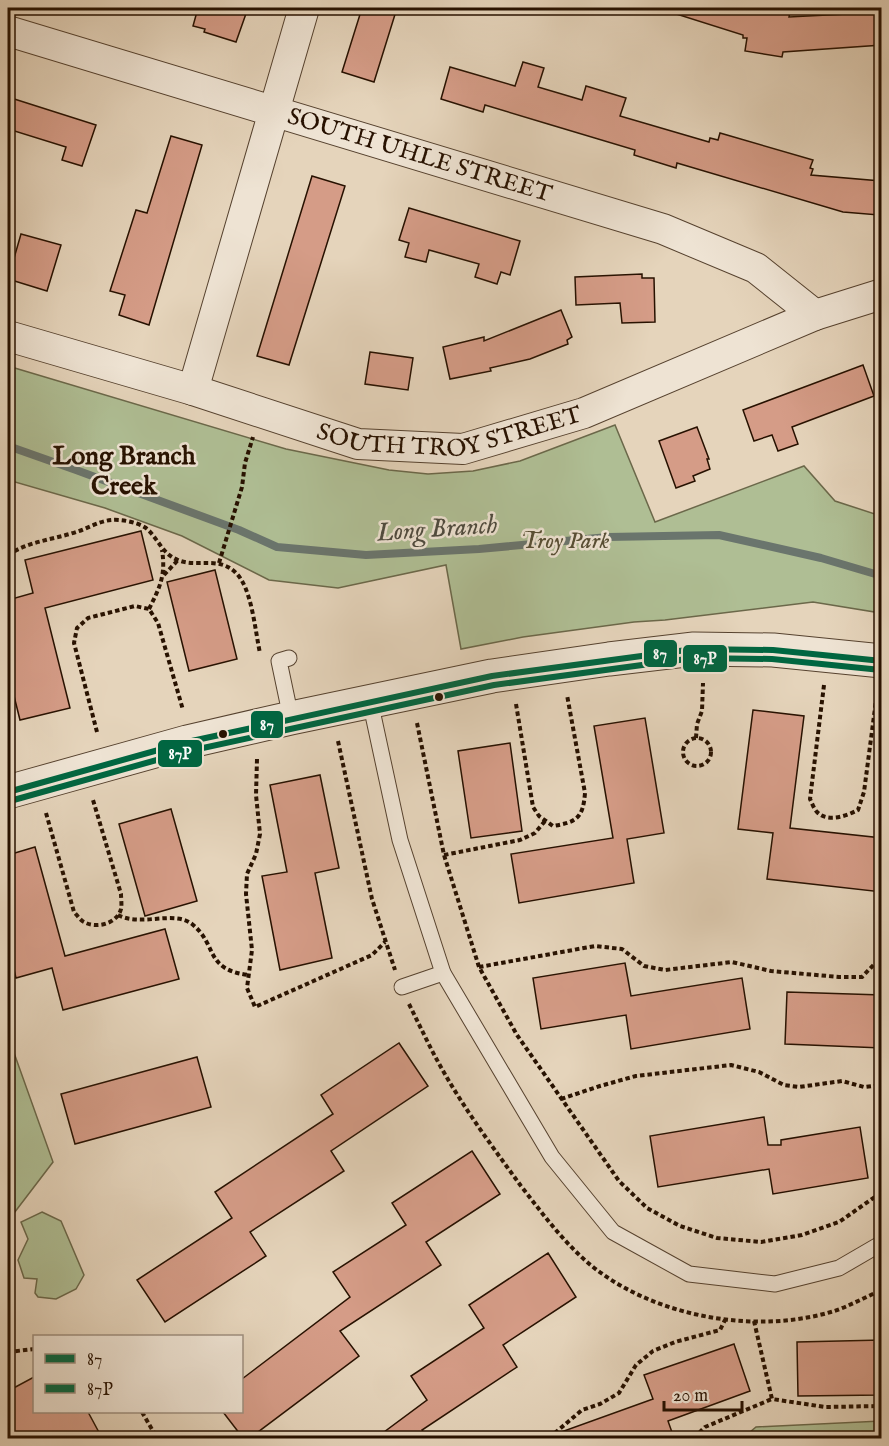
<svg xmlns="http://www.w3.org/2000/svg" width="889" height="1446" font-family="'IM FELL English',serif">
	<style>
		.green { fill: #afbe94; stroke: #6b684a; stroke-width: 1.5 }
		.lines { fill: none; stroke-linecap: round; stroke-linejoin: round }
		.stream { stroke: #6a756d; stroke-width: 8 }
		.building { fill: #d59c87; stroke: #271100; stroke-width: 1.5 }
		.service-casing { stroke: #56422f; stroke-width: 17 }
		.minor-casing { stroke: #56422f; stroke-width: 32 }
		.tertiary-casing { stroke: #56422f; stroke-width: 35 }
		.path { stroke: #271100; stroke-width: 4; stroke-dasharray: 4.5 3; stroke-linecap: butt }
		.service { stroke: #eee3d3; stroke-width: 15 }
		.minor { stroke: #eee3d3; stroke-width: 30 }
		.tertiary { stroke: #eee3d3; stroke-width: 33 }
		.bus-1-casing { stroke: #eee3d3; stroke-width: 10 }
		.bus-2-casing { stroke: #eee3d3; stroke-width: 10 }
		.bus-1 { stroke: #006641; stroke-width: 6 }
		.bus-2 { stroke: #006641; stroke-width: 6 }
		.bus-dot { fill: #271100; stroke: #eee3d3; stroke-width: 2 }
		.labels { text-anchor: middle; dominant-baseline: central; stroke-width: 5; stroke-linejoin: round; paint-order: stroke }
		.street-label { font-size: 24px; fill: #271100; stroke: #eee3d3 }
		.park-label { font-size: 24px; font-style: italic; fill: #574e34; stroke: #eee3d3 }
		.neighbourhood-label { font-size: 26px; font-weight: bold; fill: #271100; stroke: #eee3d3 }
		.water-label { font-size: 26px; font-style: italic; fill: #4e4b3f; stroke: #eee3d3 }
		.line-badge { stroke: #eee3d3; stroke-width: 2 }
		.badge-label { font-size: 16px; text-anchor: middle; font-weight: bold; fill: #fff }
	</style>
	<rect width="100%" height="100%" fill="#e5d4bb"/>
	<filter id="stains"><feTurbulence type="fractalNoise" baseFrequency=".00333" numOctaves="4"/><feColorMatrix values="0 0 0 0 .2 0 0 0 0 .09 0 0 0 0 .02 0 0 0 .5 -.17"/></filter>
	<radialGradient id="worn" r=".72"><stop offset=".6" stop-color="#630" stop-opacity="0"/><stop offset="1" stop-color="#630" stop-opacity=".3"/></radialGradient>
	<g class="green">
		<polygon points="8,366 286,449 389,470 428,474 473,471 520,461 615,425 655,522 804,466 835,501 881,516 881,613 813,602 665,620 634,622 523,637 461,649 446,565 338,588 269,580 182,536 105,508 8,480"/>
		<polygon points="8,1036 53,1162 8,1221"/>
		<polygon points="42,1212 61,1221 84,1275 76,1289 56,1299 38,1297 35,1293 37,1279 24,1278 18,1260 28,1239 21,1222"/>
		<polygon points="881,1421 881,1438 743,1438 756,1427"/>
	</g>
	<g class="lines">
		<polyline class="stream" points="8,446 76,470 239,530 277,547 366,555 479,549 608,537 719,535 821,558 882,576"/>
	</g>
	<g class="building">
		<polygon points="198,8 248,8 236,42 204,32 205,29 193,26"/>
		<polygon points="362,8 397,8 374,82 342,72"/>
		<polygon points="671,8 765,8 790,12 789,17 867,13 882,8 882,45 783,52 782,57 745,51 747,38 743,38 743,35 670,12"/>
		<polygon points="523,62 544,68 538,87 582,100 586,86 626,98 620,116 709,142 710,138 718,140 720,133 813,160 810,168 813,169 811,175 881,181 879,215 843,212 677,163 676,168 634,155 635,150 548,124 485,105 483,112 441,99 450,67 515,86"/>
		<polygon points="8,97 96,125 82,166 62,160 66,147 8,129"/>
		<polygon points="171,136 202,145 149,325 119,315 125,295 110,291 136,210 147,213"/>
		<polygon points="312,176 345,186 289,365 257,356"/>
		<polygon points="409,208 520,241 510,275 501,272 497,284 475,277 479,264 429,250 426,262 405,257 409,243 399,240"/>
		<polygon points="21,234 61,245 47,291 8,279"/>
		<polygon points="642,274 642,278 654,278 655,322 622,323 620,303 576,305 575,277"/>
		<polygon points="561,310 572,337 567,340 568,344 530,359 490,368 491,371 450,379 443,347 484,337 484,341"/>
		<polygon points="370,352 413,358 408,390 365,384"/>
		<polygon points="863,365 874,396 792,427 798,444 778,451 772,435 754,441 743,410"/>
		<polygon points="697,427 709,459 707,459 710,469 693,476 695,481 676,488 659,441"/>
		<polygon points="141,531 153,580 45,608 70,708 20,720 8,672 8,600 33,593 25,560"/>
		<polygon points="215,570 237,659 189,671 167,582"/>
		<polygon points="753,710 804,716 790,828 882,838 882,892 767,879 773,833 738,829"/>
		<polygon points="645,718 664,833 627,839 634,883 519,903 511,854 613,838 594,726"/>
		<polygon points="510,743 522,831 471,838 458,751"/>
		<polygon points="320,775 339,868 315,873 332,958 280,970 262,876 287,872 270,785"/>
		<polygon points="171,809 197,901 145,916 119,824"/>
		<polygon points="35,847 65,956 165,929 179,979 63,1010 52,968 16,978 8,946 8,855"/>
		<polygon points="625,963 631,996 742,978 750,1029 631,1049 626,1015 541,1029 533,978"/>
		<polygon points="787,992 882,995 882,1048 785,1044"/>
		<polygon points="399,1043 428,1086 331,1151 344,1171 250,1232 266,1256 165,1322 137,1280 232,1218 215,1192 333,1114 321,1095"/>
		<polygon points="197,1057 211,1107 75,1144 61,1094"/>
		<polygon points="764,1117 768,1145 781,1145 781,1140 860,1127 868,1178 773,1194 769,1169 658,1187 650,1136"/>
		<polygon points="472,1151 500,1194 426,1242 441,1265 340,1331 359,1356 250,1438 243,1438 223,1412 242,1412 242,1379 350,1297 333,1272 406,1225 392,1203"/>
		<polygon points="548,1253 576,1297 503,1345 517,1367 422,1430 428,1438 376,1438 427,1400 411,1376 484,1328 469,1305"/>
		<polygon points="882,1340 882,1395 798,1396 797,1342"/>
		<polygon points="734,1344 750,1391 668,1421 674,1438 550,1438 550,1436 653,1399 644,1375"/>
		<polygon points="34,1377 34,1412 88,1412 102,1438 8,1438 8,1391"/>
	</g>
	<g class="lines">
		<defs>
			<g id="service">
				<polyline points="289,658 279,661 291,718"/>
				<polyline points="370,701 400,840 443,973 552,1157 613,1232 689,1274 775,1284 839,1268 882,1243"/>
				<polyline points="402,987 443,973"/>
			</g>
			<g id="minor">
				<path id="s1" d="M8 31 663 229 756 268 815 315"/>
				<path id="s2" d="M8 336 193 390 358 444 463 449 584 413 815 315 882 294"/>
				<polyline points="193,390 304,8"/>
			</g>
			<polyline id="tertiary" points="8,792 187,742 291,718 492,676 609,659 694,649 773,650 882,661"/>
		</defs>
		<use href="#service" class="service-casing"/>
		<use href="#minor" class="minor-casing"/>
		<use href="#tertiary" class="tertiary-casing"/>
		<g class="path">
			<path d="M8 555C29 541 52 540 76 532 87 529 99 521 111 520 121 519 137 522 146 528 158 538 162 554 178 560 196 568 218 556 235 572 252 587 255 631 260 653"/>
			<polyline points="219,563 242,487 245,463 253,437"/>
			<polyline points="164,575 178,560"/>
			<path d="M149 609C160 587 166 575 162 550"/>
			<path d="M824 685 810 799C812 803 814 809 817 812 828 823 846 816 858 810L864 792 877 693"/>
			<path d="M516 704 533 807 539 816 553 826C577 822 583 818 585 793L567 695"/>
			<polyline points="417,723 444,855 479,967 517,1035 619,1181 647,1208 680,1226 717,1238 761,1242 802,1235 839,1222 882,1192"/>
			<polyline points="97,732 74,643 77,628 88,618 135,606 149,609 158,623 183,710"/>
			<polyline points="696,738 697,724 702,711 703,683"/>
			<circle cx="697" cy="752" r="14"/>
			<polyline points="338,741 372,899 395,970"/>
			<polyline points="257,759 256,795 260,834 256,854 247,874 246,894 252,950 247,988 255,1007 372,955 385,942"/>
			<path d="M46 813 74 912C77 915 80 920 84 922 96 929 117 924 121 909 122 905 121 899 121 894L93 800"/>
			<polyline points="444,855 520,840 535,833 545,821"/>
			<path d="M118 915C141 927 174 910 192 924 218 945 204 969 248 975"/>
			<polyline points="479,967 595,946 622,949 644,966 665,970 732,962 771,971 839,977 862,977 882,956"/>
			<path d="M409 1004C420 1026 430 1048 442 1069 465 1110 494 1149 521 1186 542 1213 561 1239 587 1262 650 1316 752 1335 831 1312 848 1307 865 1297 882 1290"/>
			<polyline points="561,1099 600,1086 636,1076 731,1065 759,1072 784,1085 799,1087 842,1081 864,1087 882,1085"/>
			<polyline points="754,1321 772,1399 825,1407 882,1406"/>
			<polyline points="8,1352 34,1349"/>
			<polyline points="142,1412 157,1438"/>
			<polyline points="549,1438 582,1410 600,1404 619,1393 636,1365 653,1351 675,1342 720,1330 725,1320"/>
			<polyline points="694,1438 705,1427 772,1399"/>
		</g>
		<use href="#service" class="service"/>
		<use href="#minor" class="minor"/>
		<use href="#tertiary" class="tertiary"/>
		<defs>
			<polyline id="bus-1" points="8,792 187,742 492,676 694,649 773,650 882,661"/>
			<polyline id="bus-2" points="10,801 189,751 494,685 694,658 772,659 881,670"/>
		</defs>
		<use href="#bus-1" class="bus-1-casing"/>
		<use href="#bus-2" class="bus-2-casing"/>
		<use href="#bus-1" class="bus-1"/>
		<use href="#bus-2" class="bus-2"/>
	</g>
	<g class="bus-dot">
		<circle cx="439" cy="697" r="5"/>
		<circle cx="223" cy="734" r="5"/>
	</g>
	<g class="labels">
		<g class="street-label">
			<text stroke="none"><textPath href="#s1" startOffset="430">SOUTH UHLE STREET</textPath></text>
			<text stroke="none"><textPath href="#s2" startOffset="459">SOUTH TROY STREET</textPath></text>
		</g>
		<g class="park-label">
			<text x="565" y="541">Troy Park</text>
		</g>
		<g class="neighbourhood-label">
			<text x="124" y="456">Long Branch<tspan x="124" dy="30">Creek</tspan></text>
		</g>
		<g class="water-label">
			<text transform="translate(437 529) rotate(-4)">Long Branch</text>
		</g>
	</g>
	<g class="line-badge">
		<rect x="643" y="639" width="35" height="29" rx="6" fill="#006641"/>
		<rect x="682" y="644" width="46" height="29" rx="6" fill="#006641"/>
		<rect x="250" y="710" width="34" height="29" rx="6" fill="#006641"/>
		<rect x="157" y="739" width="46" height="29" rx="6" fill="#006641"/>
	</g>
	<g class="badge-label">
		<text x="660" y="659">87</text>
		<text x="705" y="664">87P</text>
		<text x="267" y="730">87</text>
		<text x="180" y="759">87P</text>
	</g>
	<rect width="889" height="1446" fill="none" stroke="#e5d4bb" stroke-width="30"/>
	<rect x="9" y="9" width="871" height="1428" fill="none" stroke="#271100" stroke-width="3"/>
	<rect x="15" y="15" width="859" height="1416" fill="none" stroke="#271100" stroke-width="1.5"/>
	<rect x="33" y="1335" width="210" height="78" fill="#eee3d3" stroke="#9e8f7f" stroke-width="1.5"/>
	<rect x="45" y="1354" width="30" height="9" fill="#006641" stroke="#9e8f7f" stroke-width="1.5"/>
	<text x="87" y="1365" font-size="18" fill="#271100">87</text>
	<rect x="45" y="1384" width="30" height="9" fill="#006641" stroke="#9e8f7f" stroke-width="1.5"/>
	<text x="87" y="1395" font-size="18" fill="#271100">87P</text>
	<path d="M664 1401v9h78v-9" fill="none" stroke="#271100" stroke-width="3"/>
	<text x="673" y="1401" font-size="18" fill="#271100" stroke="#eee3d3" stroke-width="4.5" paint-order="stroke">20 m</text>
	<rect width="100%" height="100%" filter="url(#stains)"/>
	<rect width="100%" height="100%" fill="url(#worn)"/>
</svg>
